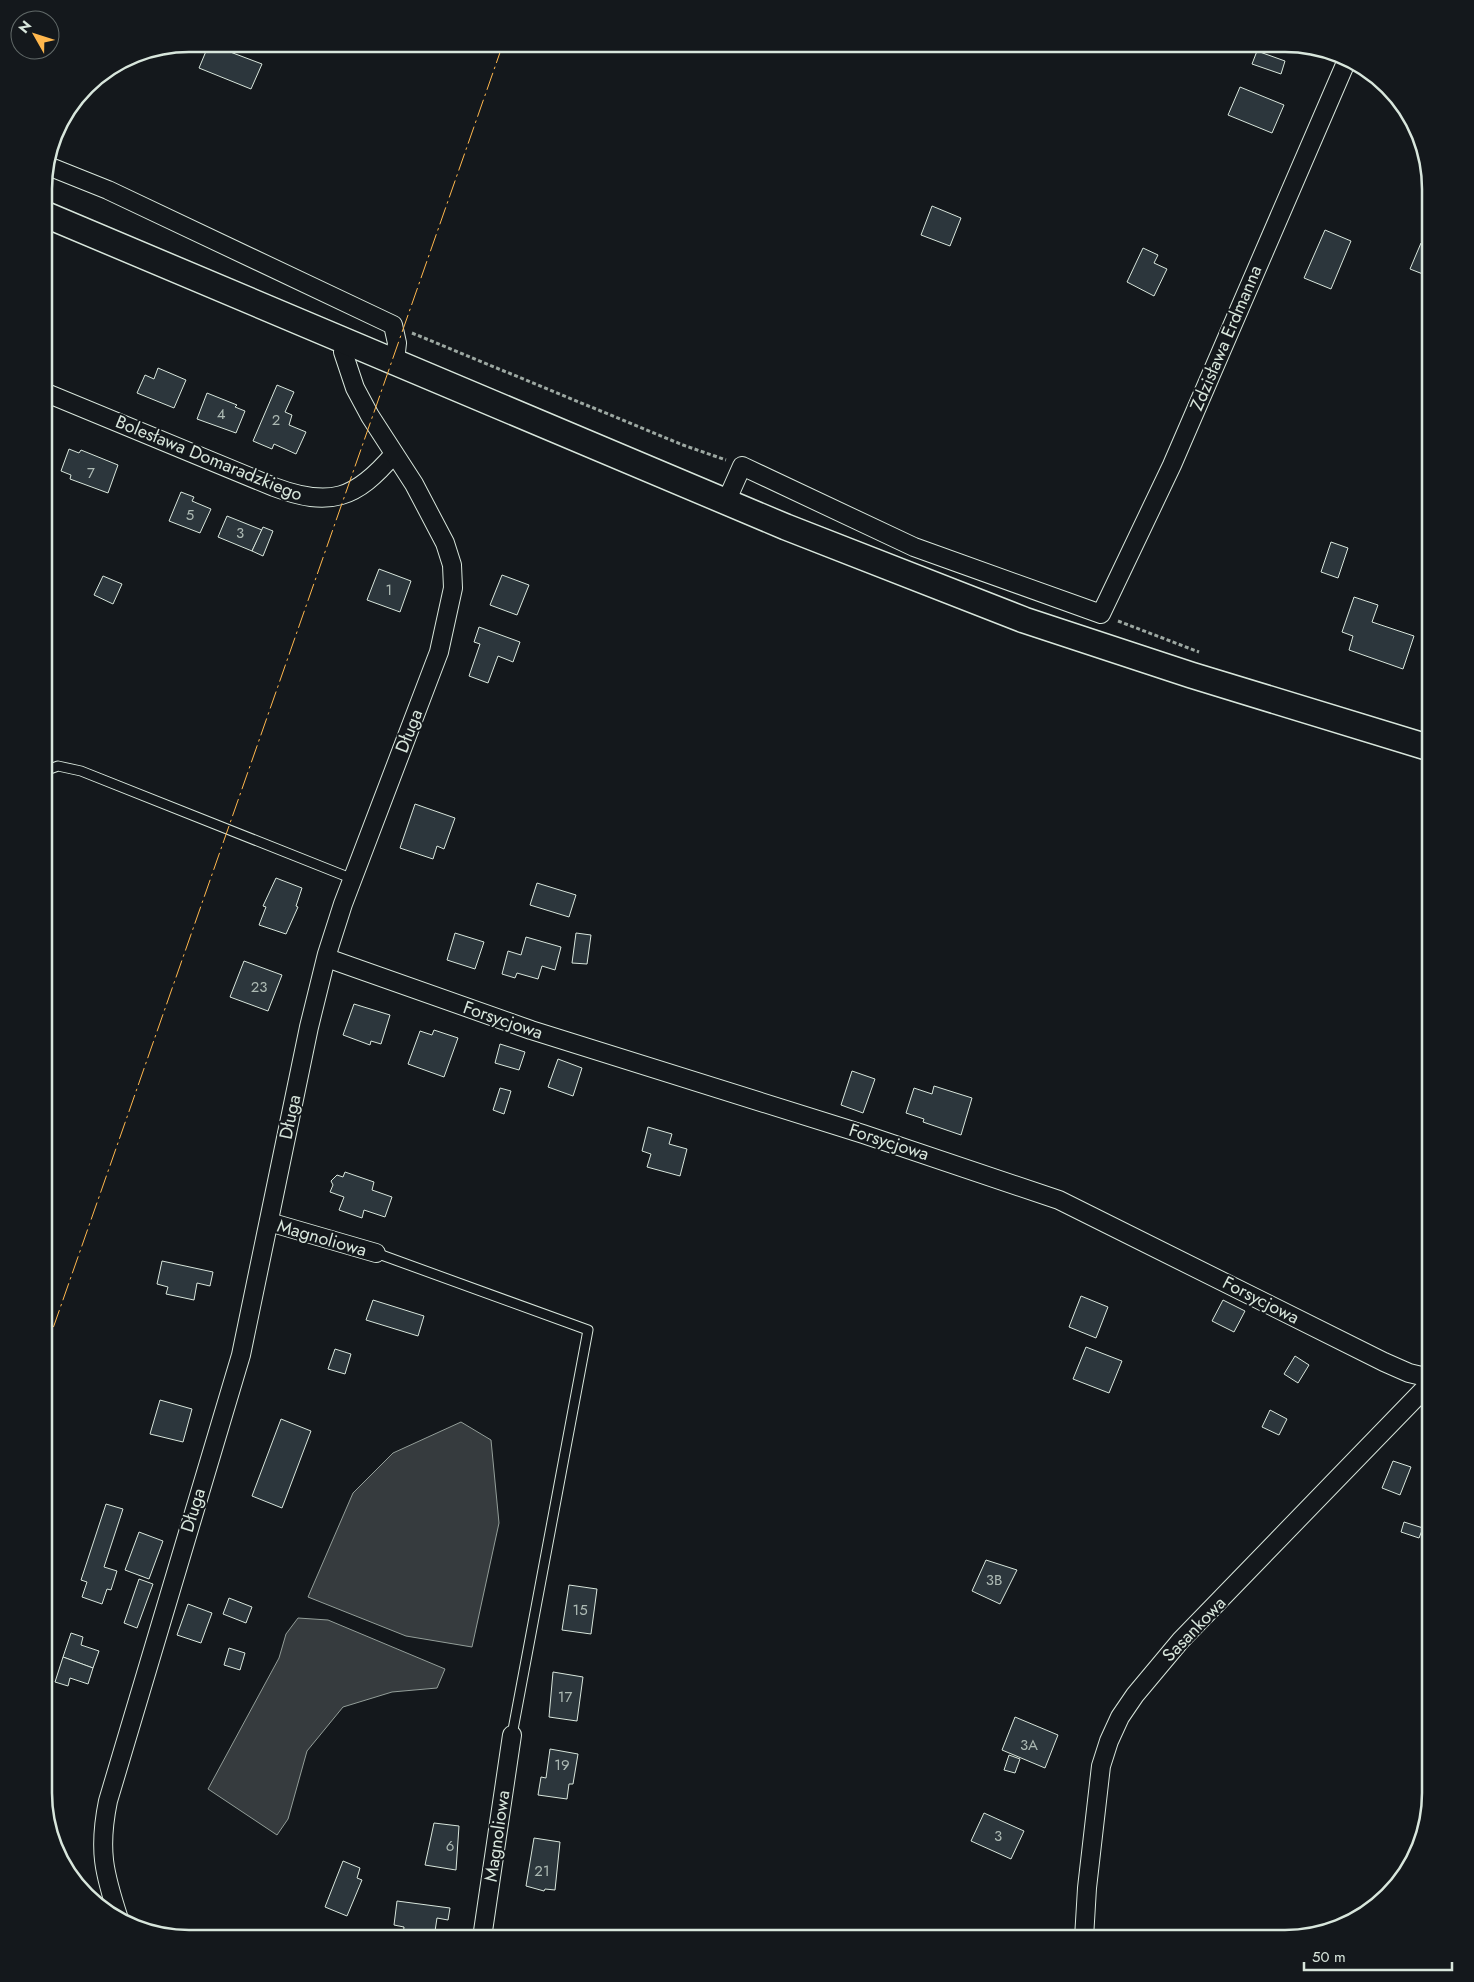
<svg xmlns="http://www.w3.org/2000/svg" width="1474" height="1982" font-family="Jost,sans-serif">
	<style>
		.water { fill: #363b3e; stroke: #939e99 }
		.building { fill: #2c363c; stroke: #d8e6dc }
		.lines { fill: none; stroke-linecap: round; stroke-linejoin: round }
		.lane-casing { stroke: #d8e6dc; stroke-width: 11 }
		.street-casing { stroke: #d8e6dc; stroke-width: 20 }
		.secondary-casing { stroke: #d8e6dc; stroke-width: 28 }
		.path { stroke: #9da8a2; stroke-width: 3; stroke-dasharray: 4 2.5; stroke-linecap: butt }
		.lane { stroke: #14181c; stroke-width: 9 }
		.street { stroke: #14181c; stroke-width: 18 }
		.secondary { stroke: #14181c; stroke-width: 25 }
		.power { stroke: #ffb74d; stroke-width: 1; stroke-dasharray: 18 4 2.5 4; stroke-linecap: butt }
		.labels { text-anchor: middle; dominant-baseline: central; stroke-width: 4; stroke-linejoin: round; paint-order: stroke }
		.number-label { font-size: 15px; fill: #adbab4 }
		.street-label { font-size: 18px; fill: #d8e6dc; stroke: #14181c }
		.rim { fill: none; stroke: #d8e6dc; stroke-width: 2.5 }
	</style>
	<rect width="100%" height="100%" fill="#14181c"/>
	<g class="water">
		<polygon points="461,1422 491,1440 499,1523 472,1647 406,1636 308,1597 353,1493 393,1453"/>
		<polygon points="298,1618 328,1620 445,1669 437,1688 392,1692 343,1707 307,1751 288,1819 277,1835 208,1789 279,1658 286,1634"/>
	</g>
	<g class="building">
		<polygon points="209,44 262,64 251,89 199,68"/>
		<polygon points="1257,51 1285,61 1281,74 1252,64"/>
		<polygon points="1240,87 1284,105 1272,133 1228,115"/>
		<polygon points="932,206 961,218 950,246 921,235"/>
		<polygon points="1325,230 1351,241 1331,289 1304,278"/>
		<polygon points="1421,243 1430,248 1430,271 1428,276 1410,269"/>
		<polygon points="1143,248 1158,255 1154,263 1167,269 1154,296 1127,282"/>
		<polygon points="158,368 186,380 174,408 137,393 145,375 154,379"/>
		<polygon points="277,385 294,392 285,412 292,415 289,425 306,432 296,454 274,444 272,449 253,441"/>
		<polygon points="207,393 237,405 235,407 245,411 236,433 197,419"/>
		<polygon points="44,435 51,437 44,454"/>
		<polygon points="69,449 79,453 81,450 118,465 108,493 70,479 71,475 61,471"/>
		<polygon points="181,492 194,497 192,501 211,509 200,533 169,521"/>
		<polygon points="227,516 262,530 252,551 218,537"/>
		<polygon points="263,527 273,531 263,556 252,551"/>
		<polygon points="1331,542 1348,548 1338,578 1321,572"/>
		<polygon points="379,569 411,581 400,612 367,600"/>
		<polygon points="502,575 529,585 517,615 490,605"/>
		<polygon points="103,576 122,584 113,604 94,595"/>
		<polygon points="1354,597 1378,605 1372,622 1414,636 1403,669 1349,650 1353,636 1342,632"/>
		<polygon points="479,627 520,642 513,662 498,656 488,683 469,676 480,644 474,642"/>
		<polygon points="415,804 455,818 444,849 437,846 433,859 400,848"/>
		<polygon points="276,878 302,888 296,906 298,907 286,934 259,925 266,907 263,906"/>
		<polygon points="537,883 576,895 569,917 530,905"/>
		<polygon points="455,933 484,942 475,969 447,960"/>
		<polygon points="576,933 591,935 587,964 572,963"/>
		<polygon points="526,937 561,947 555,970 542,966 538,979 517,973 515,978 502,974 508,951 521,955"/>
		<polygon points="244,961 282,975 268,1011 230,997"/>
		<polygon points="354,1004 390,1015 381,1044 371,1041 370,1045 343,1035"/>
		<polygon points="434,1030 458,1038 444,1077 408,1064 420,1031 432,1035"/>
		<polygon points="500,1044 525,1052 519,1070 495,1063"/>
		<polygon points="558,1059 582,1068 573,1096 548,1087"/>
		<polygon points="852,1071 875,1079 863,1113 841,1105"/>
		<polygon points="934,1086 972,1098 961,1135 923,1122 924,1119 906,1113 914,1088 932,1094"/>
		<polygon points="500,1088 511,1091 504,1114 493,1110"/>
		<polygon points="648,1127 672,1134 669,1144 687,1149 680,1176 647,1167 651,1154 642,1151"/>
		<polygon points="345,1172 374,1182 372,1190 392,1197 385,1217 364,1210 362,1218 339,1210 344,1197 330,1192 333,1185 331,1181 337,1175 343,1177"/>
		<polygon points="162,1261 213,1272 210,1286 197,1283 194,1300 166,1294 168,1287 157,1284"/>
		<polygon points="1081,1296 1108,1307 1096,1338 1069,1327"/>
		<polygon points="373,1300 424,1316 418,1336 366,1320"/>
		<polygon points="1223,1300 1245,1311 1234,1332 1212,1321"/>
		<polygon points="1086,1347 1122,1361 1109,1393 1073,1379"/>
		<polygon points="335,1349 351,1354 345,1374 328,1369"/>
		<polygon points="1295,1356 1309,1365 1298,1383 1284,1374"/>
		<polygon points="160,1400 192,1409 183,1442 150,1434"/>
		<polygon points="1270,1410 1287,1419 1279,1435 1262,1427"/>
		<polygon points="281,1419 311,1431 282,1508 252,1496"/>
		<polygon points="1424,1448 1430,1448 1430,1465 1422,1463"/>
		<polygon points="1393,1461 1411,1467 1400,1495 1382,1488"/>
		<polygon points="106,1504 123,1509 104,1567 117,1571 111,1590 107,1589 102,1604 82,1597 87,1582 81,1580"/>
		<polygon points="1404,1522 1423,1528 1419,1538 1401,1532"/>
		<polygon points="139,1532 163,1541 149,1579 125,1570"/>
		<polygon points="986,1560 1017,1570 1000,1604 972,1591"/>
		<polygon points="139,1579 153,1584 137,1628 124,1623"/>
		<polygon points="569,1585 597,1589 591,1634 562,1630"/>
		<polygon points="229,1598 252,1607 246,1623 223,1614"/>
		<polygon points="188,1604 212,1613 201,1643 177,1635"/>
		<polygon points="71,1633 83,1637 81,1645 99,1651 93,1668 63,1657"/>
		<polygon points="229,1648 245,1653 240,1670 224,1665"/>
		<polygon points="63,1657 93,1668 88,1684 70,1678 68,1686 55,1682"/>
		<polygon points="553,1672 583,1677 577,1721 549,1717"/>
		<polygon points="1015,1717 1058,1735 1045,1768 1002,1750"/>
		<polygon points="550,1749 578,1754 573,1784 569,1784 567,1799 538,1795 541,1777 546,1778"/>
		<polygon points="1009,1755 1020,1759 1015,1773 1004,1770"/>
		<polygon points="984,1813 1024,1831 1011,1859 971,1841"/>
		<polygon points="434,1823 459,1826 456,1870 425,1865"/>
		<polygon points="534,1838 560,1842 555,1890 545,1889 544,1891 526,1886"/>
		<polygon points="343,1861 360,1868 357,1878 362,1880 347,1916 325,1907"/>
		<polygon points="397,1901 450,1908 448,1920 437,1918 434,1938 403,1936 404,1927 394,1925"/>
		<polygon points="519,1933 554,1938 518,1938"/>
	</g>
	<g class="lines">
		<defs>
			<g id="lane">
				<polyline points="44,776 47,770 58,766 81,771 353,879"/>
				<polyline points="376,1253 588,1330 512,1735"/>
			</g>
			<g id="street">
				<polyline points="48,166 108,190 393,325 397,343 395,361"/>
				<path d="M44 392 274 487C330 508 356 499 394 454"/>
				<polyline points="726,502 742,466 914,547 1101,614 1172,465 1347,60"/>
				<polyline points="327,958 531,1030 863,1134 1059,1200 1384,1362 1409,1373 1430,1378"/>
				<polyline points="269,1222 376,1253"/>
				<path d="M119 1919C104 1873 98 1850 108 1801L241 1355 309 1027 327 954 343 904 439 652 453 588 452 565 445 543 414 484 370 416 355 388 343 352 345 342"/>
				<polyline points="482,1938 512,1735"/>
				<polyline points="1084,1938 1087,1888 1101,1766 1109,1741 1120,1717 1135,1695 1181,1640 1430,1383"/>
			</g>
			<polyline id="secondary" points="44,214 786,527 1024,620 1191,675 1430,748"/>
		</defs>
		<use href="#lane" class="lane-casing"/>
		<use href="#street" class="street-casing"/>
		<use href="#secondary" class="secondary-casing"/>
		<g class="path">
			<polyline points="412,333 683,445 726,460"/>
			<polyline points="1118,621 1199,652"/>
		</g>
		<use href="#lane" class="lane"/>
		<use href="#street" class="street"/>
		<use href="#secondary" class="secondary"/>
		<polyline class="power" points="44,1354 503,44"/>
	</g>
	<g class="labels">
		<g class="number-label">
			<text x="221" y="414">4</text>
			<text x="276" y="420">2</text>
			<text x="91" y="473">7</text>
			<text x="190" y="515">5</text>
			<text x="240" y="533">3</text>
			<text x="389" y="590">1</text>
			<text x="259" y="987">23</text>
			<text x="994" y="1580">3B</text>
			<text x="580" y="1610">15</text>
			<text x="565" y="1697">17</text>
			<text x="1029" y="1745">3A</text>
			<text x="562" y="1765">19</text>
			<text x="998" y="1836">3</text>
			<text x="450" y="1846">6</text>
			<text x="542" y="1871">21</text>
		</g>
		<g class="street-label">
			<text transform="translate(1226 338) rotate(-67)">Zdzisława Erdmanna</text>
			<text transform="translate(209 458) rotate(22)">Bolesława Domaradzkiego</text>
			<text transform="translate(409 731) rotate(-69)">Długa</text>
			<text transform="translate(503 1020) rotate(19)">Forsycjowa</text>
			<text transform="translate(290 1117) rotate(-78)">Długa</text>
			<text transform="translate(889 1142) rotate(18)">Forsycjowa</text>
			<text transform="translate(322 1238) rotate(16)">Magnoliowa</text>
			<text transform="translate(1261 1300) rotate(27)">Forsycjowa</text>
			<text transform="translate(193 1510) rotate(-73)">Długa</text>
			<text transform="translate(1194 1629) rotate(-46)">Sasankowa</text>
			<text transform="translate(497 1836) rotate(-82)">Magnoliowa</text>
		</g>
	</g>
	<path d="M0 0H1474V1982H0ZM189 52H1285A137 137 0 0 1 1422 189V1793A137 137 0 0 1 1285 1930H189A137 137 0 0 1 52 1793V189A137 137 0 0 1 189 52Z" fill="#14181c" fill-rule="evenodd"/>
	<path class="rim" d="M189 52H1285A137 137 0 0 1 1422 189V1793A137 137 0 0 1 1285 1930H189A137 137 0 0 1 52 1793V189A137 137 0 0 1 189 52Z"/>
	<g transform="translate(35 35) rotate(309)"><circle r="24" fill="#14181c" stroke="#626a69"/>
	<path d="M0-4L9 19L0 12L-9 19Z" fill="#ffb74d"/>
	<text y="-8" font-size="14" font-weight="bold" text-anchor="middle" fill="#d8e6dc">N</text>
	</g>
	<path d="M1304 1962v8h148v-8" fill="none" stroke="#d8e6dc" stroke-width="2.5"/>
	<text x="1312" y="1962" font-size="15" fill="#d8e6dc" stroke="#14181c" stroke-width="4" paint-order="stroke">50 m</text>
</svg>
